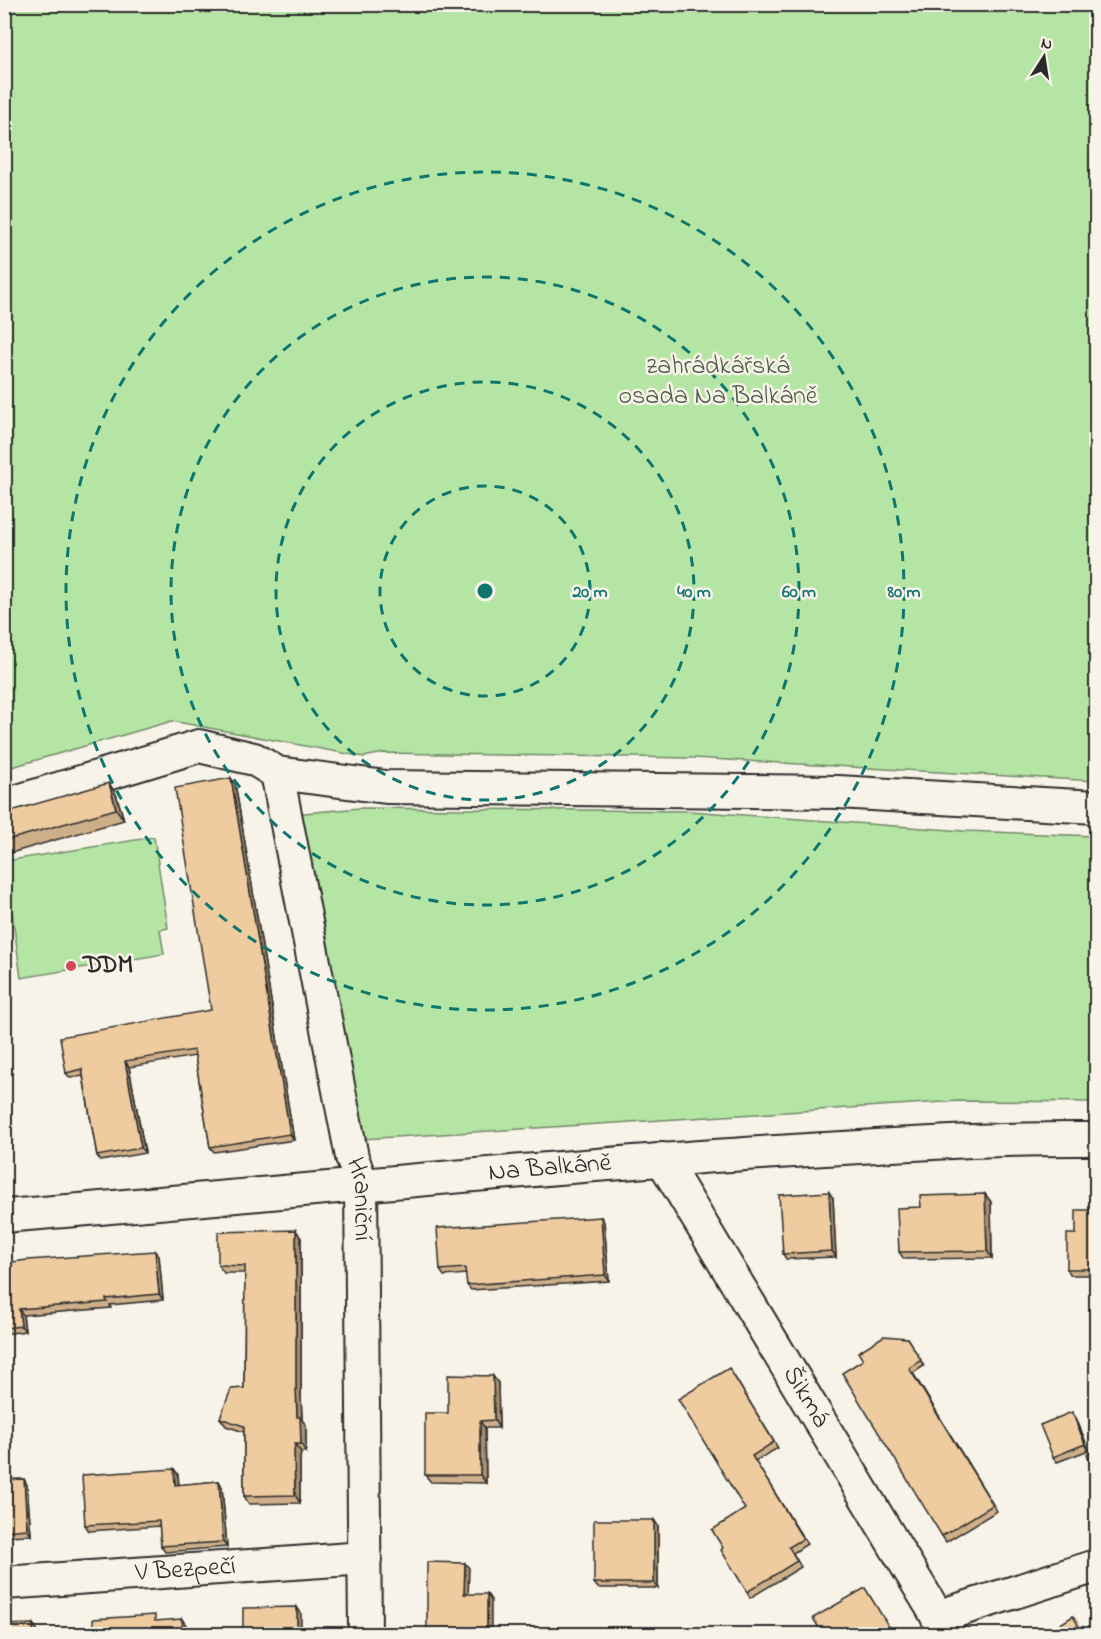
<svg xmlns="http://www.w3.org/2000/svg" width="1101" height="1639" font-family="'Indie Flower',sans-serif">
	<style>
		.green { fill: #b5e5a4; stroke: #708868; stroke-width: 1.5 }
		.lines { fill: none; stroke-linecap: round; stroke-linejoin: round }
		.minor-casing { stroke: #2b2b2b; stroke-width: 36 }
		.minor { stroke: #f7f3e8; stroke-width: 32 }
		.wall { fill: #ceaf8a; stroke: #2b2b2b; stroke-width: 1.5 }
		.shaded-wall { fill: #a78f70; stroke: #2b2b2b; stroke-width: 1.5 }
		.building { fill: #efcca0; stroke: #2b2b2b; stroke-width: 1.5 }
		.ring { fill: none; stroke: #0f766e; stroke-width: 3; stroke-dasharray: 10 8 }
		.poi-dot { fill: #d1495b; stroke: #f7f3e8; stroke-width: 2 }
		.labels { text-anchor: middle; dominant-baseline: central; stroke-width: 5; stroke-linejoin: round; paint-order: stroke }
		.park-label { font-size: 26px; fill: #4e5a49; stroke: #f7f3e8 }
		.poi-label { font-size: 26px; font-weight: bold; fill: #2b2b2b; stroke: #f7f3e8; text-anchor: start }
		.street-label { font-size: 26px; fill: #2b2b2b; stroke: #f7f3e8 }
		.centre { fill: #0f766e; stroke: #f7f3e8; stroke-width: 3 }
		.ring-label { font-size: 18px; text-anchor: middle; font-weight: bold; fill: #0f766e; stroke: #f7f3e8; stroke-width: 5; stroke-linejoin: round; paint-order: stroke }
	</style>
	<rect width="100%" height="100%" fill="#f7f3e8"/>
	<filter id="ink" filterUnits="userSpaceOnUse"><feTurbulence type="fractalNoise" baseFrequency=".0167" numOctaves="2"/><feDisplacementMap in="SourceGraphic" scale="12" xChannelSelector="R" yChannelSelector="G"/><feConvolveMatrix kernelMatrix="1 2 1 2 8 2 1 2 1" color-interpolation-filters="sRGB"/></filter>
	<g filter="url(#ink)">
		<g class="green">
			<polygon points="4,5 1096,5 1096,781 694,758 383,753 364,757 172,721 5,769"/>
			<polygon points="360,808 689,811 964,831 1096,836 1096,1102 959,1101 363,1139 294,814"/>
			<polygon points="154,837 168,928 160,930 164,954 21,978 5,861"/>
		</g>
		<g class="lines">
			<defs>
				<g id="minor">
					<path id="s1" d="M277 773 352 1157 361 1182 365 1634"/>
					<polyline points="5,805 199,746 254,759 277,773 386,787 838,792 1096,807"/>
					<path id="s2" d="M662 1159 948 1634"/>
					<path id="s3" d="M4 1216C257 1196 508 1169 761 1153 873 1146 984 1138 1096 1139"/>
					<path id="s4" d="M4 1583 365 1558"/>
					<polyline points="937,1617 1096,1566"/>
				</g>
			</defs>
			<use href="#minor" class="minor-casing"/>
			<use href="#minor" class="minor"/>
		</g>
		<g class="wall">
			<polygon points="235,783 294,1140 214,1152 210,1147 195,1056 129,1067 145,1153 101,1161 97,1156 83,1076 70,1078 66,1073 211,1010"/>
			<polygon points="116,794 124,820 4,855 4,813"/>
			<polygon points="985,1194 991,1202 992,1258 904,1259 899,1252 921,1207"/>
			<polygon points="833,1198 836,1257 786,1259 783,1254"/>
			<polygon points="1096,1210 1096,1275 1071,1275 1067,1269 1076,1234"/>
			<polygon points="601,1217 604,1222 609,1281 471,1290 467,1285 466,1274 444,1276 440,1270"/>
			<polygon points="301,1238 301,1394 302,1420 306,1425 306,1452 301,1452 300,1459 300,1503 249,1504 244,1496 244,1432 226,1426 220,1418 244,1388 245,1273 224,1273 218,1265"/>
			<polygon points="159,1256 163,1300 110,1305 111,1308 23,1315 25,1331 4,1334 4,1263"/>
			<polygon points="907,1338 924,1366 913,1373 997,1511 946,1542 942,1536 863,1360"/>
			<polygon points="729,1368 778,1448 755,1461 807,1544 793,1553 801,1567 750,1598 747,1592 745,1509"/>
			<polygon points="498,1383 499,1428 485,1428 486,1483 431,1482 425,1475 448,1413"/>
			<polygon points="1076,1418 1089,1450 1057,1462 1053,1457"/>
			<polygon points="174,1469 178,1475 179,1485 219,1481 222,1487 227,1547 165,1552 161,1546 160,1526 89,1531 85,1525"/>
			<polygon points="24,1479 27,1485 31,1535 4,1536 4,1480"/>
			<polygon points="654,1520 658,1526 658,1588 598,1588 594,1583"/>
		</g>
		<g class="shaded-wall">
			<polygon points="231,778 235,783 294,1140 290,1134"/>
			<polygon points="109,783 116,794 124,820 116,809"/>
			<polygon points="125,1061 129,1067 145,1153 141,1148"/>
			<polygon points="829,1192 833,1198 836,1257 832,1251"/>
			<polygon points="985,1194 991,1202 992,1258 987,1251"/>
			<polygon points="601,1217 604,1222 609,1281 605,1275"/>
			<polygon points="296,1230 301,1238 301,1394 302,1420 306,1425 306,1452 301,1444 297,1417 296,1386"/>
			<polygon points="155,1251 159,1256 163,1300 159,1294"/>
			<polygon points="19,1309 23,1315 25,1331 21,1326"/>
			<polygon points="493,1376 498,1383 499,1428 494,1420"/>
			<polygon points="1072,1412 1076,1418 1089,1450 1085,1444"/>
			<polygon points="480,1421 485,1428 486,1483 480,1475"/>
			<polygon points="295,1444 301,1452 300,1459 300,1503 295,1495 294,1451"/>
			<polygon points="174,1469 178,1475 179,1491 175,1485"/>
			<polygon points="24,1479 27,1485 31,1535 27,1529"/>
			<polygon points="219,1481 222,1487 227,1547 223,1542"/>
			<polygon points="654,1520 658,1526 658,1588 654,1583"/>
			<polygon points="465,1563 469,1568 468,1600 464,1594"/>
			<polygon points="487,1594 491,1600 491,1635 487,1635"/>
			<polygon points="297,1607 301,1613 301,1635 297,1635"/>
			<polygon points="182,1619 186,1625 187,1635 183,1635"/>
			<polygon points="33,1624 37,1629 37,1635 33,1635"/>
		</g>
		<g class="building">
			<polygon points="231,778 290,1134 210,1147 194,1050 125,1061 141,1148 97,1156 82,1069 66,1073 60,1037 211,1010 175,788"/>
			<polygon points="109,783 116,809 4,841 4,813"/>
			<polygon points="829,1192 832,1251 783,1254 779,1195"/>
			<polygon points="985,1194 987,1251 899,1252 897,1208 921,1207 920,1196"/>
			<polygon points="1076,1210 1096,1210 1096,1269 1067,1269 1067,1234 1076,1234"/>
			<polygon points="601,1217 605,1275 467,1285 465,1268 440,1270 437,1228"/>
			<polygon points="296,1230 296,1386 297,1417 300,1417 301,1444 295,1444 294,1451 295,1495 244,1496 244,1426 220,1418 231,1389 244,1388 245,1266 218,1265 218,1232"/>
			<polygon points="155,1251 159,1294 106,1299 107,1302 19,1309 21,1326 4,1328 4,1263 28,1260"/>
			<polygon points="884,1336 907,1338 921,1360 909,1368 993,1505 942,1536 842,1373 863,1360 858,1352"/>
			<polygon points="729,1368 774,1442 752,1456 803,1539 789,1547 797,1561 747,1592 721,1550 723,1548 712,1530 745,1509 678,1399"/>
			<polygon points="448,1375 493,1376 494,1420 480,1421 480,1475 425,1475 425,1413 448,1413"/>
			<polygon points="1072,1412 1085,1444 1053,1457 1040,1425"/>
			<polygon points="1096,1450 1096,1479 1087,1454"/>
			<polygon points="174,1469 175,1485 219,1481 223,1542 161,1546 159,1521 85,1525 82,1475"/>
			<polygon points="24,1479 27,1529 4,1531 4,1480"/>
			<rect x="594" y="1520" width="60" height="63"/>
			<polygon points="427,1562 465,1563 464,1594 487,1594 487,1635 427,1635"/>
			<polygon points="865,1588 894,1635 823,1635 813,1618"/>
			<polygon points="297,1607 297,1635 243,1635 243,1608"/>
			<polygon points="155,1615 155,1621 182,1619 183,1635 94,1635 93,1619"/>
			<polygon points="1073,1616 1084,1635 1043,1635"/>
			<polygon points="33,1624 33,1635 4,1635 4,1625"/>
		</g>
	</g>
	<g class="ring">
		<circle cx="485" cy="591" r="105"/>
		<circle cx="485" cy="591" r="209"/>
		<circle cx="485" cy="591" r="314"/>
		<circle cx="485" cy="591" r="419"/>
	</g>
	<circle class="poi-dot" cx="71" cy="966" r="6"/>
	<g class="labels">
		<g class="park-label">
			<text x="718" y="367">zahrádkářská<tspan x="718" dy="30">osada Na Balkáně</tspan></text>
		</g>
		<g class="poi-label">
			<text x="83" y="966">DDM</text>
		</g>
		<g class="street-label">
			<text stroke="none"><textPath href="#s3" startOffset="548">Na Balkáně</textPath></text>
			<text stroke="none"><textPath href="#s1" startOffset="435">Hraniční</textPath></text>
			<text stroke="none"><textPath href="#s2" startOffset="278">Šikmá</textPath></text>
			<text stroke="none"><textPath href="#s4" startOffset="182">V Bezpečí</textPath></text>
		</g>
	</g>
	<circle cx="485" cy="591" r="9" class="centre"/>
	<g class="ring-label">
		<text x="590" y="597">20 m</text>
		<text x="694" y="597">40 m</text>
		<text x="799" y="597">60 m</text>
		<text x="904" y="597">80 m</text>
	</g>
	<rect width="1101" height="1639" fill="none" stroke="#f7f3e8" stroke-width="24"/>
	<rect x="12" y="12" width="1077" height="1615" fill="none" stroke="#2b2b2b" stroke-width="2" filter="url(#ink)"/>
	<g transform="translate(1044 57) rotate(12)" stroke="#f7f3e8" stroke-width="4.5" paint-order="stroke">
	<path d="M0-4.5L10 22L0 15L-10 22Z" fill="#2b2b2b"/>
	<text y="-9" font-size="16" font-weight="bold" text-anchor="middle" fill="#2b2b2b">N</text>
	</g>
</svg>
